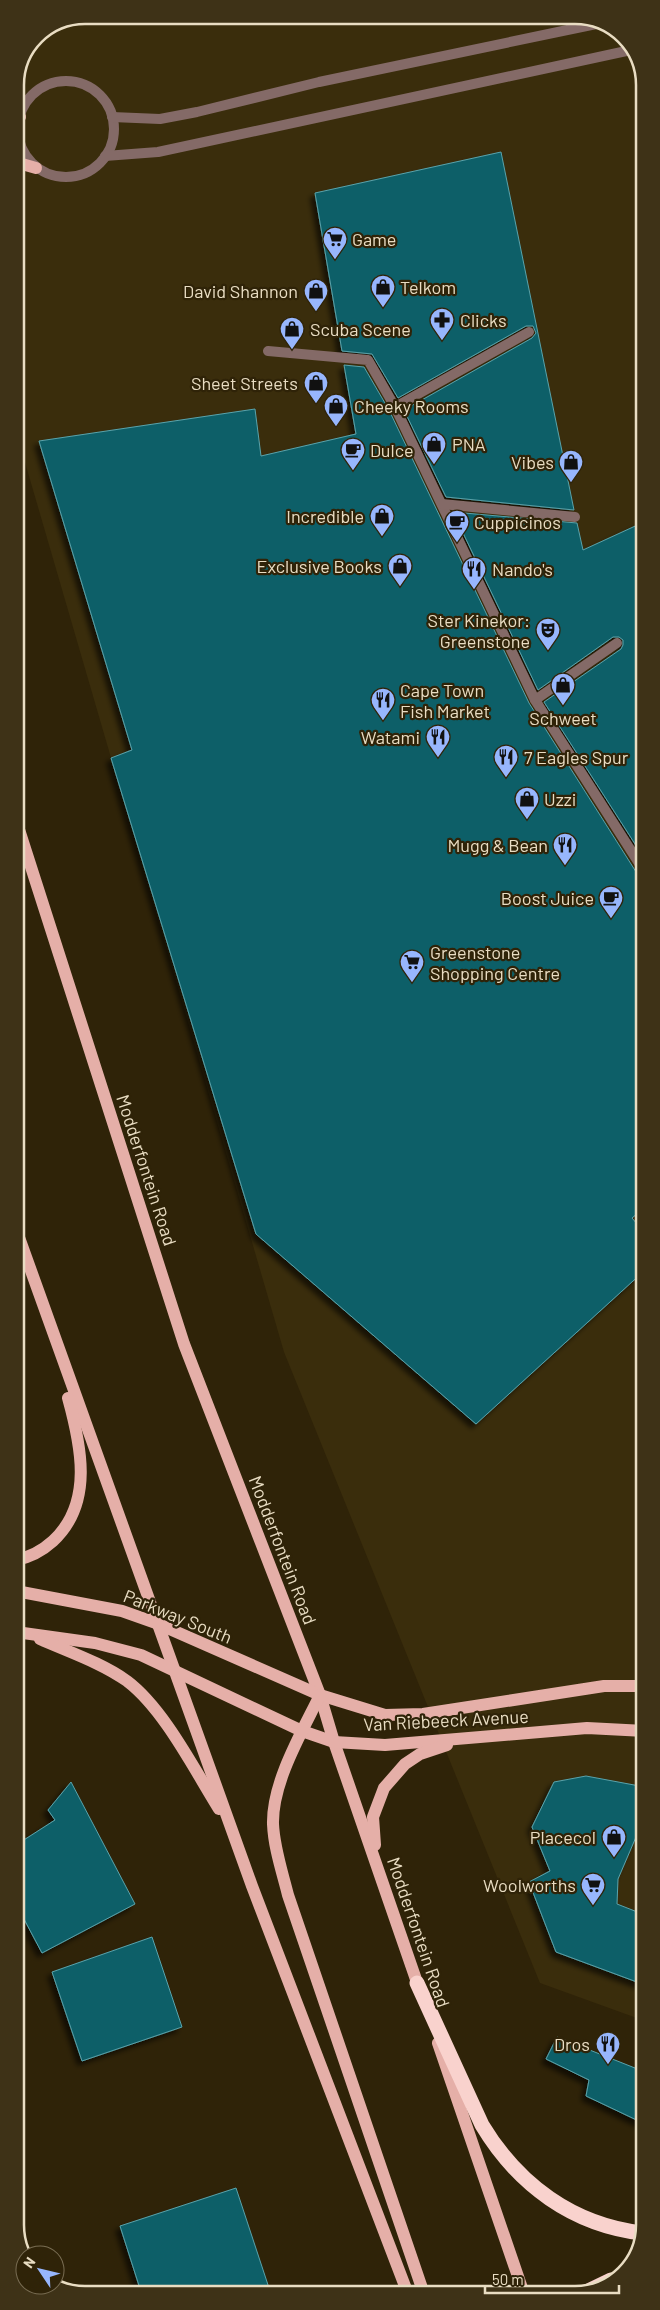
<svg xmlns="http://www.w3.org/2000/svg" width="660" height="2310" font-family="Barlow,sans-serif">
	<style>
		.built { fill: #3a2d0c }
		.building { fill: #105f68; stroke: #58a3ac; filter: url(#shadow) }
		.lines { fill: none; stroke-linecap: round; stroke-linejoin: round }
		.pedestrian { stroke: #846a67; stroke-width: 10 }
		.tertiary { stroke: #846a67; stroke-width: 10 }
		.primary { stroke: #e5afa8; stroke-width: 12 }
		.motorway { stroke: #f9d2cd; stroke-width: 15 }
		.labels { text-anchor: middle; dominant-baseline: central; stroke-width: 4.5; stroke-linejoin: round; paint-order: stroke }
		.poi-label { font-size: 18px; fill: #e9ddc3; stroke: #2f2308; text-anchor: start }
		.street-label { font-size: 18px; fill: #e9ddc3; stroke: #2f2308 }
		.rim { fill: none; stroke: #e9ddc3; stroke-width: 2.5 }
	</style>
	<defs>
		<filter id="shadow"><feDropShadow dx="-4.5" dy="4.5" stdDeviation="2.5" flood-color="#0009"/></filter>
	</defs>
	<rect width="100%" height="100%" fill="#2f2308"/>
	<polygon class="built" points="85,15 584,16 621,33 644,71 645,2021 540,1983 284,1352 15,428 15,85 36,35"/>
	<g class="building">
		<polygon points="501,152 574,510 446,497 404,410 532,338 536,333 533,326 526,326 398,398 372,354 342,351 315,193"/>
		<polygon points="344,365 364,367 389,410 529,703 638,875 644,878 644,1208 632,1218 644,1232 644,1271 476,1424 256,1234 111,758 132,750 39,441 255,409 261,456 356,434"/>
		<polygon points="453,512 577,523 583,550 644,522 644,858 544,702 621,649 623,645 623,640 619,637 613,637 538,690"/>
		<polygon points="586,1776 645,1787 645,1816 618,1879 617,1904 645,1915 645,1985 556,1952 529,1882 550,1871 532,1827 554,1782"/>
		<polygon points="71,1782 135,1904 42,1953 16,1904 16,1845 55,1820 48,1810"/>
		<polygon points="152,1937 182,2027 82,2061 52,1972"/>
		<polygon points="557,2037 645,2072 645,2124 586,2096 589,2080 546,2059"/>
		<polygon points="236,2188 271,2294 142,2295 120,2226"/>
	</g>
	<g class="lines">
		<g class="pedestrian">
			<polyline points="268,351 368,360 395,407 535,700 644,871"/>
			<polyline points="395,407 529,332"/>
			<polyline points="442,504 575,517"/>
			<polyline points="535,700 617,643"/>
		</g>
		<g class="tertiary">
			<circle cx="66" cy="129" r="48"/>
			<polyline points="112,117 160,119 197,112 319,82 601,23"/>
			<polyline points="105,156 158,152 631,50"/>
		</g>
		<g class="primary">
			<polyline points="15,118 20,117"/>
			<polyline points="15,162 36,168"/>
			<polyline points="15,817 184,1344 320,1695 334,1742 420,1991"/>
			<polyline points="16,1229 252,1886 408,2294"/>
			<path d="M16 1560C31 1557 42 1551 53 1541 94 1503 81 1445 68 1398"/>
			<polyline points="16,1591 122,1611 156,1623 320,1695 385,1715 423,1714 604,1686 645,1686"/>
			<polyline points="16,1632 95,1643 141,1655 302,1731 334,1742 385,1745 587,1728 645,1731"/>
			<path d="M40 1639C69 1652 102 1663 127 1681 164 1709 194 1769 219 1809"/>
			<path d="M320 1695C302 1732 272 1782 273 1824 274 1848 282 1871 288 1895L424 2294"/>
			<polyline points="375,1845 373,1817 384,1788 405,1764 420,1754 447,1745"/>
			<polyline points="438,2043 524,2294"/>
		</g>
		<g class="motorway">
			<path d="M417 1983 482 2125C518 2185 573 2225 642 2233"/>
			<polyline points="582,2294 611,2280"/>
		</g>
	</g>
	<defs>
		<symbol id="supermarket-pin" viewBox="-11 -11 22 30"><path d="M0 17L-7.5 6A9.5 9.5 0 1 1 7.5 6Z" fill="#97b6fd" stroke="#2f2308"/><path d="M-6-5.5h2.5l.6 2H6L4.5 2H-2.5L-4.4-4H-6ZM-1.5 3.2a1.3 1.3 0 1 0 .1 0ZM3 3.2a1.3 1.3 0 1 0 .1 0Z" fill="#111"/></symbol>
		<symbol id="shop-pin" viewBox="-11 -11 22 30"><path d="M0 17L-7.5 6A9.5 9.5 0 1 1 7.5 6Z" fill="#97b6fd" stroke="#2f2308"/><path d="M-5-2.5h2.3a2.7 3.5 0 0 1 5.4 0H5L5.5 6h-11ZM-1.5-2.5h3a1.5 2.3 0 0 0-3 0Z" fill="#111"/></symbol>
		<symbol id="pharmacy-pin" viewBox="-11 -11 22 30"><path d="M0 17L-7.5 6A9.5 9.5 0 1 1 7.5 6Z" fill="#97b6fd" stroke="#2f2308"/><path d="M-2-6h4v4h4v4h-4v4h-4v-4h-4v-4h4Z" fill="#111"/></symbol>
		<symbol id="cafe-pin" viewBox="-11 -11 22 30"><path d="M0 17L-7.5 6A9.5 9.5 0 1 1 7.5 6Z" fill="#97b6fd" stroke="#2f2308"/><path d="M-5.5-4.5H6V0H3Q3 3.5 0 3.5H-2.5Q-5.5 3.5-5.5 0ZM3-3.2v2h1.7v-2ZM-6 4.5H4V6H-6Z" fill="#111"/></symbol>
		<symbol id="restaurant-pin" viewBox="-11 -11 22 30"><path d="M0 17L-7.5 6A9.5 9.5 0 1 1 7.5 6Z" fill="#97b6fd" stroke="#2f2308"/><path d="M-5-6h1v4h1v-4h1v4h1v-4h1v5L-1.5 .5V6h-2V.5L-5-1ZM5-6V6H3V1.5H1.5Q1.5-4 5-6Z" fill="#111"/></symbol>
		<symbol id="theatre-pin" viewBox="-11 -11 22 30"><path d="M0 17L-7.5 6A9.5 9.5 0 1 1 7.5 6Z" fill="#97b6fd" stroke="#2f2308"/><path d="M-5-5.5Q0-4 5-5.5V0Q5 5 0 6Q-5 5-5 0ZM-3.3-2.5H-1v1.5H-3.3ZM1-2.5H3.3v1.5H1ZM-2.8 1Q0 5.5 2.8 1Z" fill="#111"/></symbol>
	</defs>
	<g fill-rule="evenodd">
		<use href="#supermarket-pin" x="321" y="225" width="28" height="38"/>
		<use href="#shop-pin" x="369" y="273" width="28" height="38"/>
		<use href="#shop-pin" x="302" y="277" width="28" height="38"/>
		<use href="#pharmacy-pin" x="428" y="306" width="28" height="38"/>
		<use href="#shop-pin" x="278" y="315" width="28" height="38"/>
		<use href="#shop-pin" x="302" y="369" width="28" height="38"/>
		<use href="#shop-pin" x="322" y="392" width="28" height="38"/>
		<use href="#shop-pin" x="420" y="430" width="28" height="38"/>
		<use href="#cafe-pin" x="339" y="436" width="28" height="38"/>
		<use href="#shop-pin" x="557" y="448" width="28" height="38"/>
		<use href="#shop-pin" x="368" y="502" width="28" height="38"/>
		<use href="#cafe-pin" x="443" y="508" width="28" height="38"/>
		<use href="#shop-pin" x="386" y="552" width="28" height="38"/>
		<use href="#restaurant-pin" x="460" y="555" width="28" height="38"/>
		<use href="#theatre-pin" x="534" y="616" width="28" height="38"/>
		<use href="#shop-pin" x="549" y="671" width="28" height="38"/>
		<use href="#restaurant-pin" x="369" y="686" width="28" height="38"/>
		<use href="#restaurant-pin" x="424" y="723" width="28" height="38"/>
		<use href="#restaurant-pin" x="492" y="743" width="28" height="38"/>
		<use href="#shop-pin" x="513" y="785" width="28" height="38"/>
		<use href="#restaurant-pin" x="551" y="831" width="28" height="38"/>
		<use href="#cafe-pin" x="597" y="884" width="28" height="38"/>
		<use href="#supermarket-pin" x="398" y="948" width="28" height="38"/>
		<use href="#shop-pin" x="600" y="1823" width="28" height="38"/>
		<use href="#supermarket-pin" x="579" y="1871" width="28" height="38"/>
		<use href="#restaurant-pin" x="594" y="2030" width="28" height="38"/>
	</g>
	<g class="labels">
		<g class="poi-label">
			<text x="352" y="239">Game</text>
			<text x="400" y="287">Telkom</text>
			<text x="298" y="291" text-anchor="end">David Shannon</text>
			<text x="460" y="320">Clicks</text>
			<text x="310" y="329">Scuba Scene</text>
			<text x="298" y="383" text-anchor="end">Sheet Streets</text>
			<text x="354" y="406">Cheeky Rooms</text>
			<text x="452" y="444">PNA</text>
			<text x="370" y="450">Dulce</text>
			<text x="554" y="462" text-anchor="end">Vibes</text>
			<text x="364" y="516" text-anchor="end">Incredible</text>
			<text x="474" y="522">Cuppicinos</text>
			<text x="382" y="566" text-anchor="end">Exclusive Books</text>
			<text x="492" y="569">Nando's</text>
			<text x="530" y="620" text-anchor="end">Ster Kinekor:<tspan x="530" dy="21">Greenstone</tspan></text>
			<text x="400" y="690">Cape Town<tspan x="400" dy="21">Fish Market</tspan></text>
			<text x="563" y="718" text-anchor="middle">Schweet</text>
			<text x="420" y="737" text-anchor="end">Watami</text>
			<text x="524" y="757">7 Eagles Spur</text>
			<text x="544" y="799">Uzzi</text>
			<text x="548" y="845" text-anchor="end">Mugg &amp; Bean</text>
			<text x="594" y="898" text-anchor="end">Boost Juice</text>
			<text x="430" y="952">Greenstone<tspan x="430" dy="21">Shopping Centre</tspan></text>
			<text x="596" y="1837" text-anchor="end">Placecol</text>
			<text x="576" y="1885" text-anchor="end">Woolworths</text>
			<text x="590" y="2044" text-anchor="end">Dros</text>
		</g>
		<g class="street-label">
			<text transform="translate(147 1170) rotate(72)">Modderfontein Road</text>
			<text transform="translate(283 1550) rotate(69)">Modderfontein Road</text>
			<text transform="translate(178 1616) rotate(22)">Parkway South</text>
			<text transform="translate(446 1720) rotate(-3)">Van Riebeeck Avenue</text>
			<text transform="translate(419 1932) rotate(71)">Modderfontein Road</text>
		</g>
	</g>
	<path d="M0 0H660V2310H0ZM85 24H575A61 61 0 0 1 636 85V2225A61 61 0 0 1 575 2286H85A61 61 0 0 1 24 2225V85A61 61 0 0 1 85 24Z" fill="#3e3217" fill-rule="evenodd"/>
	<path class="rim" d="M85 24H575A61 61 0 0 1 636 85V2225A61 61 0 0 1 575 2286H85A61 61 0 0 1 24 2225V85A61 61 0 0 1 85 24Z"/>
	<g transform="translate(40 2270) rotate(305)"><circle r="24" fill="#2f2308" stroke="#796d53"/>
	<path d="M0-4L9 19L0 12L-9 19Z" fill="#97b6fd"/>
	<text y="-8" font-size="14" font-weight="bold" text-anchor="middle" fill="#e9ddc3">N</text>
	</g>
	<path d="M485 2285v8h134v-8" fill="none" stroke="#e9ddc3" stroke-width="2.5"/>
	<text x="492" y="2285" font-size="15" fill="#e9ddc3" stroke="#2f2308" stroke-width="4" paint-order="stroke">50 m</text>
</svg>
